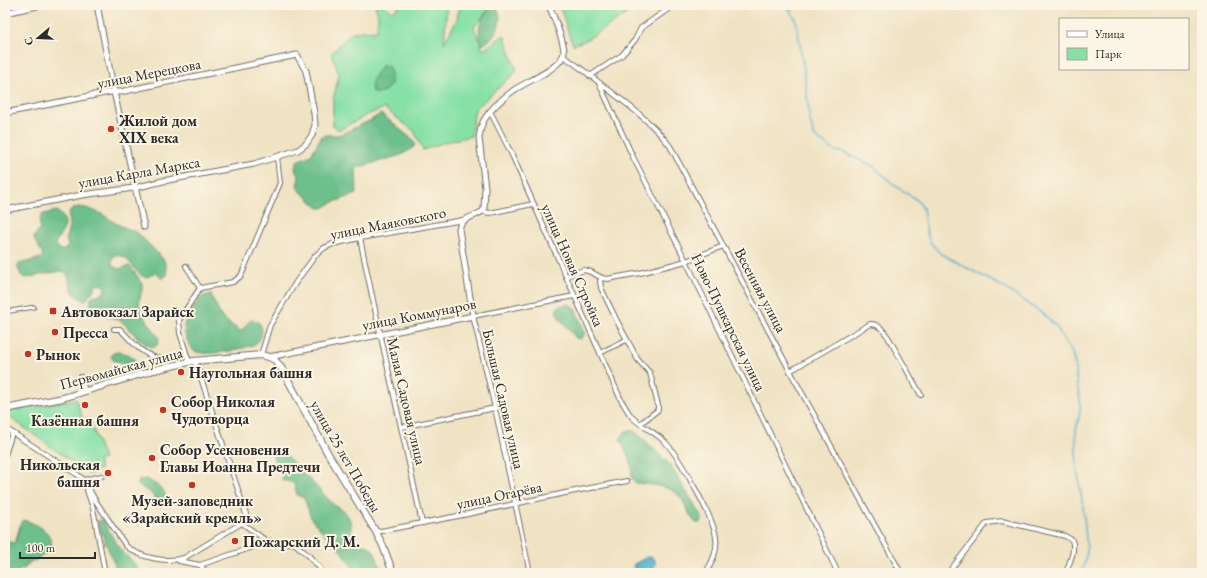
<svg xmlns="http://www.w3.org/2000/svg" width="1207" height="578" font-family="'EB Garamond',serif">
	<style>
		.green { fill: #87e1a7; stroke: #598669 }
		.forest { fill: #6dbf8c; stroke: #4c755c }
		.water { fill: #50b2ce; stroke: #3e6e7c }
		.lines { fill: none; stroke-linecap: round; stroke-linejoin: round }
		.stream { stroke: #50b2ce; stroke-width: 1.5 }
		.pedestrian-casing { stroke: #706b61; stroke-width: 5 }
		.minor-casing { stroke: #706b61; stroke-width: 6 }
		.tertiary-casing { stroke: #706b61; stroke-width: 7 }
		.secondary-casing { stroke: #706b61; stroke-width: 8 }
		.pedestrian { stroke: #fff; stroke-width: 3 }
		.minor { stroke: #fff; stroke-width: 4 }
		.tertiary { stroke: #fff; stroke-width: 5 }
		.secondary { stroke: #fff; stroke-width: 6 }
		.poi-dot { fill: #c8321e; stroke: #fcf5e5; stroke-width: 1.5 }
		.labels { text-anchor: middle; dominant-baseline: central; stroke-width: 4; stroke-linejoin: round; paint-order: stroke }
		.street-label { font-size: 15px; fill: #2b2b2b; stroke: #fcf5e5 }
		.poi-label { font-size: 15px; font-weight: bold; fill: #2b2b2b; stroke: #fcf5e5; text-anchor: start }
	</style>
	<rect width="100%" height="100%" fill="#fcf5e5"/>
	<filter id="ink" filterUnits="userSpaceOnUse"><feTurbulence type="fractalNoise" baseFrequency=".025" numOctaves="2"/><feDisplacementMap in="SourceGraphic" scale="8" xChannelSelector="R" yChannelSelector="G"/><feConvolveMatrix kernelMatrix="1 2 1 2 8 2 1 2 1" color-interpolation-filters="sRGB"/></filter>
	<filter id="wash" filterUnits="userSpaceOnUse"><feTurbulence type="fractalNoise" baseFrequency=".012" numOctaves="4" result="noise"/><feDisplacementMap in="SourceGraphic" scale="16" xChannelSelector="R" yChannelSelector="G"/><feGaussianBlur stdDeviation="0.9" result="paint"/><feColorMatrix in="noise" values="0 0 0 0 0 0 0 0 0 0 0 0 0 0 0 0 0 1.4 0 .05"/><feComposite in="paint" operator="in"/></filter>
	<g filter="url(#wash)">
		<rect width="100%" height="100%" fill="#f0e3c4"/>
		<g class="green">
			<polygon points="375,5 383,5 392,11 401,5 447,5 444,43 457,19 460,5 492,5 474,27 483,50 504,35 517,71 475,109 471,136 445,142 423,150 414,131 384,108 367,115 339,130 333,125 333,100 339,74 331,54 352,32 377,30 378,15"/>
			<polygon points="559,5 641,5 586,40 573,45"/>
			<polygon points="76,399 85,425 91,423 104,459 98,461 101,469 89,474 5,414 5,412"/>
		</g>
		<g class="forest">
			<path d="M495 6C507 18 495 39 482 45 475 32 481 11 495 6Z"/>
			<path d="M383 65 388 66 391 73V84C386 90 381 96 372 92 369 83 376 71 383 65Z"/>
			<polygon points="380,114 384,116 413,140 415,144 413,148 401,155 356,168 357,194 331,203 323,208 319,208 299,190 297,186 299,177 295,168 297,161 311,155 321,137 324,135 339,135 371,120"/>
			<path d="M78 207 86 208 100 213 117 224 138 233 164 260 166 267 167 275 162 279 156 273C153 274 150 276 147 277 135 278 132 255 116 255L112 259V265C121 272 120 267 130 266L142 283V290L139 301 140 310 159 338C157 364 128 326 122 322 112 316 100 316 92 307 90 304 90 301 91 298L93 296 103 294 105 289 103 284 95 285 93 291 86 300C74 299 69 286 68 275L61 271 25 278 21 275 17 266 19 264 41 258 43 255C41 250 33 240 34 237 35 234 38 232 40 229 39 223 39 219 43 214L57 211C72 224 63 230 55 243 58 251 65 253 68 245 64 234 68 235 69 226 69 221 68 217 69 212L74 208Z"/>
			<path d="M207 295H211L222 318 240 331C245 330 247 320 253 320 265 321 264 339 255 344 245 349 203 358 193 350 190 348 188 343 187 340 185 335 183 327 185 322 188 313 196 304 202 297Z"/>
			<polygon points="568,304 574,307 585,331 583,337 580,339 576,338 559,318 556,310 559,306"/>
			<path d="M118 352C125 353 136 355 135 364L133 367 128 366 113 360 111 356 113 353Z"/>
			<path d="M626 431H634L645 440 670 465 701 515 702 521 699 523H696C689 516 686 506 681 498 671 485 651 485 636 483L632 479 631 463 620 439Z"/>
			<polygon points="277,452 280,452 284,453 334,505 345,512 348,516 351,523 351,535 355,543 369,546 374,551 383,573 357,573 341,551 312,520 304,498 297,495 294,483 282,480 279,465 274,460 273,455"/>
			<path d="M147 479C154 484 170 490 164 501L159 503 150 492 138 485 139 480Z"/>
			<polygon points="102,519 119,548 136,565 138,570 137,573 118,573 98,524 98,521"/>
			<path d="M23 520C39 524 55 533 51 551L42 555 37 560 31 561 25 568 16 572 6 573 5 541 15 543 21 522Z"/>
		</g>
		<path class="water" d="M647 557H652L655 560C657 573 644 575 635 570L633 567 634 564Z"/>
		<g class="lines">
			<polyline class="stream" points="787,5 796,20 804,70 810,121 814,136 835,151 843,152 873,166 894,185 917,200 923,208 926,229 930,242 941,254 1003,287 1043,314 1056,326 1072,353 1075,365 1077,385 1080,398 1080,412 1076,430 1076,454 1077,470 1083,506 1086,539 1087,551 1084,566 1080,573"/>
		</g>
	</g>
	<g filter="url(#ink)">
		<g class="lines">
			<defs>
				<polyline id="pedestrian" points="5,312 34,307"/>
				<g id="minor">
					<path d="M563 56C573 62 581 69 591 76 618 98 649 118 670 146L790 371 901 573"/>
					<polyline points="590,76 622,55 635,40 641,28 674,5"/>
					<polyline points="599,83 633,157 686,261 838,573"/>
					<path d="M490 111 512 155 621 400C625 406 628 413 633 418 642 427 655 432 665 442 678 455 715 520 716 538 718 551 712 562 706 573"/>
					<polyline points="484,210 485,212 490,213 533,204"/>
					<path d="M360 238C379 333 402 428 422 523"/>
					<polyline points="186,266 200,288"/>
					<polyline points="566,276 584,270 591,272 602,278 607,279 640,273 686,261 723,246"/>
					<polyline points="602,278 600,281 601,288 618,323 638,360 650,373 658,405 658,410 641,423"/>
					<polyline points="200,288 233,282 241,276 280,183 277,157"/>
					<path d="M114 329H120C132 342 146 359 164 359 171 359 180 356 186 354"/>
					<polyline points="600,353 626,340"/>
					<polyline points="261,355 270,325 296,282 315,256 324,248 333,244 360,238 463,220"/>
					<polyline points="189,362 180,333 179,320 200,288"/>
					<path d="M790 371 870 324C879 324 883 330 888 337L921 395"/>
					<polyline points="81,377 85,392"/>
					<polyline points="402,427 495,408"/>
					<path d="M5 428 78 475 84 480 95 500 126 546C141 558 165 563 184 558L240 524 245 519 246 514 197 366 193 361"/>
					<polyline points="5,455 12,433"/>
					<polyline points="84,481 84,480 102,476"/>
					<polyline points="87,490 93,508 105,573"/>
					<polyline points="242,523 268,542 281,543 294,543 309,556 324,573"/>
					<polyline points="376,532 463,515 570,492 627,481"/>
					<polyline points="179,561 200,565 207,573"/>
					<polyline points="200,565 268,542"/>
					<polyline points="530,573 495,408 473,316 574,296"/>
					<polyline points="890,573 898,569"/>
					<path d="M948 573 987 523 1002 521 1065 536 1072 540C1076 551 1069 562 1066 573"/>
				</g>
				<g id="tertiary">
					<polyline points="97,5 114,92 144,227"/>
					<polyline points="5,13 41,5"/>
					<polyline points="5,113 110,92 120,92 297,55 306,71 314,113 315,125 312,135 306,144 298,150 254,164 163,181 134,188 82,195 5,210"/>
					<path d="M269 357 473 316 459 229C462 216 475 218 484 210L485 188 479 138C480 132 481 125 484 120 491 108 503 98 514 90 527 81 563 68 564 52 564 40 553 16 549 5"/>
				</g>
				<polyline id="secondary" points="5,409 63,398 154,370 193,361 261,355 269,357 275,360 282,369 327,452 376,532 383,546 393,573"/>
			</defs>
			<use href="#pedestrian" class="pedestrian-casing"/>
			<use href="#minor" class="minor-casing"/>
			<use href="#tertiary" class="tertiary-casing"/>
			<use href="#secondary" class="secondary-casing"/>
			<use href="#pedestrian" class="pedestrian"/>
			<use href="#minor" class="minor"/>
			<use href="#tertiary" class="tertiary"/>
			<use href="#secondary" class="secondary"/>
		</g>
	</g>
	<g class="poi-dot">
		<circle cx="111" cy="129" r="4"/>
		<rect x="49" y="307" width="8" height="8" rx="2"/>
		<circle cx="55" cy="332" r="4"/>
		<circle cx="28" cy="354" r="4"/>
		<circle cx="181" cy="372" r="4"/>
		<circle cx="85" cy="405" r="4"/>
		<circle cx="163" cy="410" r="4"/>
		<circle cx="152" cy="458" r="4"/>
		<circle cx="108" cy="473" r="4"/>
		<circle cx="192" cy="485" r="4"/>
		<circle cx="235" cy="541" r="4"/>
	</g>
	<g class="labels">
		<g class="street-label">
			<text transform="translate(149 73) rotate(-11)">улица Мерецкова</text>
			<text transform="translate(139 172) rotate(-10)">улица Карла Маркса</text>
			<text transform="translate(388 223) rotate(-11)">улица Маяковского</text>
			<text transform="translate(573 265) rotate(66)">улица Новая Стройка</text>
			<text transform="translate(761 290) rotate(62)">Весенняя улица</text>
			<text transform="translate(419 314) rotate(-11)">улица Коммунаров</text>
			<text transform="translate(729 322) rotate(64)">Ново-Пушкарская улица</text>
			<text transform="translate(121 368) rotate(-15)">Первомайская улица</text>
			<text transform="translate(504 399) rotate(77)">Большая Садовая улица</text>
			<text transform="translate(407 401) rotate(77)">Малая Садовая улица</text>
			<text transform="translate(346 456) rotate(60)">улица 25 лет Победы</text>
			<text transform="translate(499 495) rotate(-12)">улица Огарёва</text>
		</g>
		<g class="poi-label">
			<text x="119" y="120">Жилой дом<tspan x="119" dy="17">XIX века</tspan></text>
			<text x="61" y="311">Автовокзал Зарайск</text>
			<text x="63" y="332">Пресса</text>
			<text x="36" y="354">Рынок</text>
			<text x="189" y="372">Наугольная башня</text>
			<text x="171" y="401">Собор Николая<tspan x="171" dy="17">Чудотворца</tspan></text>
			<text x="85" y="420" text-anchor="middle">Казённая башня</text>
			<text x="160" y="449">Собор Усекновения<tspan x="160" dy="17">Главы Иоанна Предтечи</tspan></text>
			<text x="100" y="464" text-anchor="end">Никольская<tspan x="100" dy="17">башня</tspan></text>
			<text x="192" y="500" text-anchor="middle">Музей-заповедник<tspan x="192" dy="17">«Зарайский кремль»</tspan></text>
			<text x="243" y="541">Пожарский Д. М.</text>
		</g>
	</g>
	<rect width="1207" height="578" fill="none" stroke="#fcf5e5" stroke-width="20"/>
	<rect x="1059" y="18" width="130" height="52" fill="#fcf5e5" stroke="#a8a49b"/>
	<rect x="1067" y="31" width="20" height="6" fill="#ffffff" stroke="#a8a49b"/>
	<text x="1095" y="38" font-size="12" fill="#2b2b2b">Улица</text>
	<rect x="1067" y="48" width="20" height="12" fill="#87e1a7" stroke="#a8a49b"/>
	<text x="1095" y="58" font-size="12" fill="#2b2b2b">Парк</text>
	<g transform="translate(38 38) rotate(251)" stroke="#fcf5e5" stroke-width="3" paint-order="stroke">
	<path d="M0-3L7 15L0 10L-7 15Z" fill="#2b2b2b"/>
	<text y="-6" font-size="11" font-weight="bold" text-anchor="middle" fill="#2b2b2b">С</text>
	</g>
	<path d="M20 552v6h75v-6" fill="none" stroke="#2b2b2b" stroke-width="2"/>
	<text x="26" y="552" font-size="12" fill="#2b2b2b" stroke="#fcf5e5" stroke-width="3" paint-order="stroke">100 m</text>
</svg>
